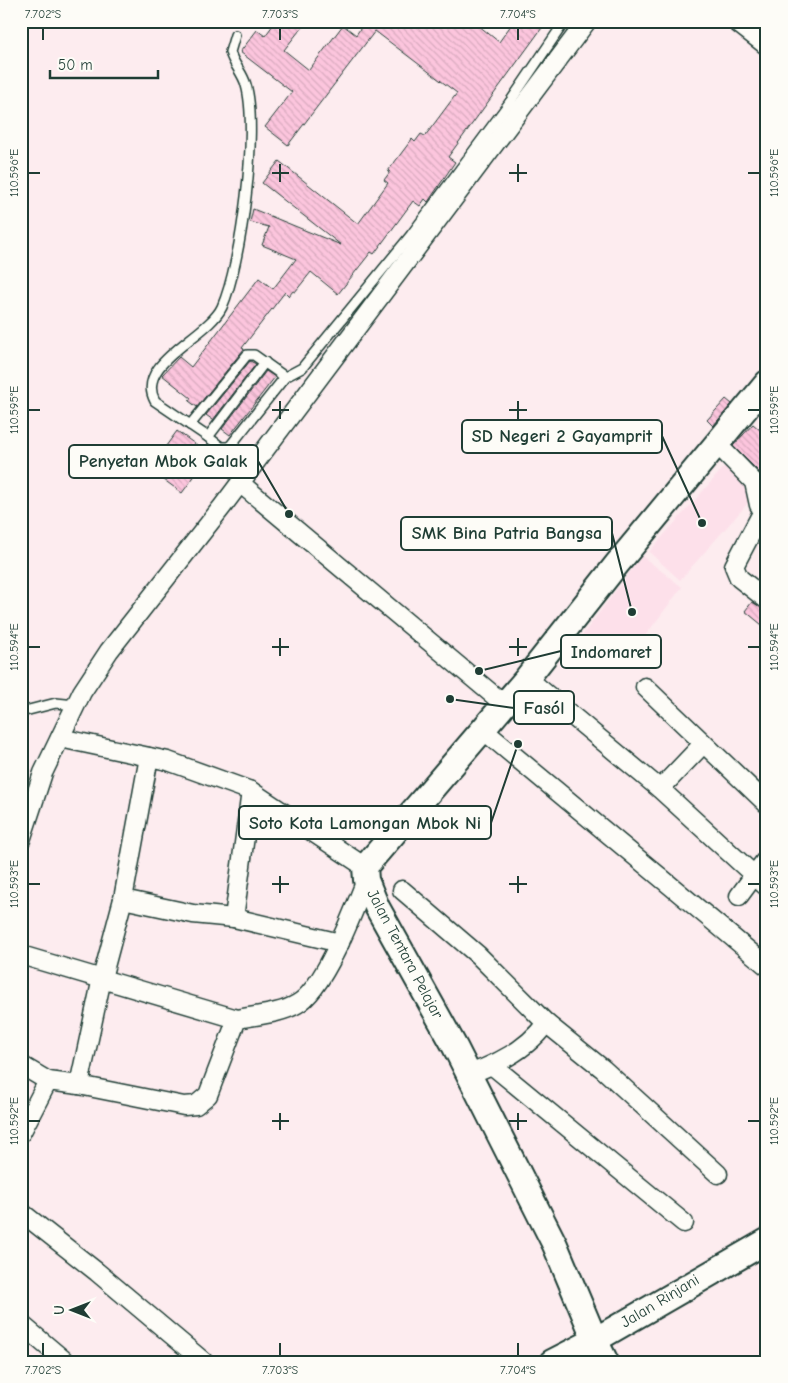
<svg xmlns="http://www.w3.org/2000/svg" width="788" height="1383" font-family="'Comic Neue',sans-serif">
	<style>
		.built { fill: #fde0ea }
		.building { fill: url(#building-back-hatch); stroke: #1f3d34 }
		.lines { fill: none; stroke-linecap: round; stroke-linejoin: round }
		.lane-casing { stroke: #1f3d34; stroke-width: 12 }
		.street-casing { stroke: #1f3d34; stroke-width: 21 }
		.secondary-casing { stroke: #1f3d34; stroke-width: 28 }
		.lane { stroke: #fdfcf7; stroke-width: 9 }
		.street { stroke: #fdfcf7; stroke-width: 18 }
		.secondary { stroke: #fdfcf7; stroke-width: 24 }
		.ticks { fill: none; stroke: #1f3d34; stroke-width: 2 }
		.labels { text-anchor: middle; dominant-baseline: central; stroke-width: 4.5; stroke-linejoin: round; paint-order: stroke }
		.street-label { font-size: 16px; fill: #1f3d34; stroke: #fdfcf7 }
		.leader { fill: none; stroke: #1f3d34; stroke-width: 2 }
		.callout-dot { fill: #1f3d34; stroke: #fdfcf7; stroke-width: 2 }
		.callout { fill: #fdfcf7; stroke: #1f3d34; stroke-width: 2 }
		.callout-label { font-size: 18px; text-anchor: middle; font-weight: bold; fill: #1f3d34 }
		.neatline { fill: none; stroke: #1f3d34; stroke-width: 2 }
		.ticks-label { font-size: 12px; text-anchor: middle; fill: #1f3d34 }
	</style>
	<defs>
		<pattern id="building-back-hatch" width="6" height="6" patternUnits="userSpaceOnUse" patternTransform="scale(1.25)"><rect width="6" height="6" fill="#fcc5dd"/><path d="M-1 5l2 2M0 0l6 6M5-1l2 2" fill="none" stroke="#d8aabe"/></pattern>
	</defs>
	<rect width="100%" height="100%" fill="#fdecef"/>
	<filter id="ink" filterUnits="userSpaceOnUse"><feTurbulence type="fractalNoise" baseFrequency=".02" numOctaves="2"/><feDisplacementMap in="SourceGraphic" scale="10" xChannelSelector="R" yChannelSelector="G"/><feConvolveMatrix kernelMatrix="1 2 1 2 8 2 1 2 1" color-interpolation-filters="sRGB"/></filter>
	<g filter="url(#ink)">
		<g class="built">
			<polygon points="725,466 756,494 680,580 649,552"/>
			<polygon points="642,556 682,587 621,668 581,637"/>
		</g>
		<g class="building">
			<polygon points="276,21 307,21 284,50 309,70 343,25 356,35 364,23 362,21 473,21 499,42 514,21 547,21 448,157 455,162 428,202 425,199 420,206 413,201 374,254 371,252 338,294 311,272 295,292 293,291 289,296 285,292 242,348 244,349 197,407 189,401 191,398 162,375 179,357 191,367 259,278 273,289 296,259 262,245 269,227 250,222 253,209 341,245 262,183 279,161 358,224 388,183 384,180 390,172 388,171 412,139 415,142 421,134 425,136 457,93 375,31 288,145 265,127 292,92 240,52 257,30 265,36"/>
			<polygon points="250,361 256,364 213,420 206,415"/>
			<polygon points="266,371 275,377 230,435 222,429"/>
			<polygon points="726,399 732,404 713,426 707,420"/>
			<polygon points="753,424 767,436 767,489 762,475 733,446"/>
			<polygon points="177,431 210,455 182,493 149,469"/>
			<polygon points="752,602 767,610 767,629 745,611"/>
		</g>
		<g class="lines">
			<defs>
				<g id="lane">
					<path d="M235 35 230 52C233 64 243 73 246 85 259 129 241 265 222 307 208 337 134 363 155 401L208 437 265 362"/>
					<polyline points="513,105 510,102 565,21"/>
					<polyline points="190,425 247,355 254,355 285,377 302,368 411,235 510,102"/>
					<polyline points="208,437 221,447 228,447 231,445 285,377"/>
					<polyline points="21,712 56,703 75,705"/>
				</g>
				<g id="street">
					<polyline points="735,21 767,46"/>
					<polyline points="716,443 754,482 759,505 767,513"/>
					<polyline points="240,483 504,704"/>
					<polyline points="763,511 734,566 739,578 767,600"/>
					<polyline points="527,678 660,789 767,887"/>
					<polyline points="645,687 767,804"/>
					<polyline points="482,729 767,966"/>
					<polyline points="60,738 168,761 251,791 365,867"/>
					<polyline points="660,789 703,744"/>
					<polyline points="21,840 43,773 82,692 109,651 222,507 587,21"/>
					<polyline points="402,890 478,955 546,1023 603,1069 718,1174"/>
					<polyline points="739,896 767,858"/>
					<polyline points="123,899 193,914 234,918 340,943"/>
					<polyline points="234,918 251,791"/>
					<polyline points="21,955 237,1019"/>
					<polyline points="21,1065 48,1081"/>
					<polyline points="493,1066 684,1223"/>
					<path d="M469 1074C498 1064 528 1049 546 1023"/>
					<polyline points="79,1085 102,978 123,899 149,757"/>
					<path d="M21 1133 48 1081 79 1085 184 1106 196 1105 208 1095 237 1019C257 1015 280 1014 297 1004 324 990 355 908 366 880"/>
					<polyline points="21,1212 97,1272 204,1362"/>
					<polyline points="21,1324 66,1362"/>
				</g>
				<g id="secondary">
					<polyline points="552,1362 595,1340 767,1241"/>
					<polyline points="606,1362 595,1340 555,1245 455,1047 377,907 366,880 365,867 527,678 617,564 767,383"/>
				</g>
			</defs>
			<use href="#lane" class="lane-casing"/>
			<use href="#street" class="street-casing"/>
			<use href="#secondary" class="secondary-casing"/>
			<use href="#lane" class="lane"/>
			<use href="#street" class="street"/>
			<use href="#secondary" class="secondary"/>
		</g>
	</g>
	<path class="ticks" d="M43 28V40M280 28V40M518 28V40M280 164V182M518 164V182M28 173H40M272 173H289M509 173H527M748 173H760M280 401V419M518 401V419M28 410H40M272 410H289M509 410H527M748 410H760M280 638V656M518 638V656M28 647H40M272 647H289M509 647H527M748 647H760M280 876V893M518 876V893M28 884H40M272 884H289M509 884H527M748 884H760M280 1113V1130M518 1113V1130M28 1121H40M272 1121H289M509 1121H527M748 1121H760M43 1343V1356M280 1343V1356M518 1343V1356"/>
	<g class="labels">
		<g class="street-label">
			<text transform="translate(405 954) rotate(62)">Jalan Tentara Pelajar</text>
			<text transform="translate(660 1301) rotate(-31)">Jalan Rinjani</text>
		</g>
	</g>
	<path class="leader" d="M702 523L662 436M289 514L258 461M632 612L612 533M479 671L561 651M450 699L514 708M518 744L491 823"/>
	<g class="callout-dot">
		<circle cx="702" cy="523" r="5"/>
		<circle cx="289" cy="514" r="5"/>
		<circle cx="632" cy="612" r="5"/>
		<circle cx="479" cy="671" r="5"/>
		<circle cx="450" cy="699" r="5"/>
		<circle cx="518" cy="744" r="5"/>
	</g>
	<g class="callout">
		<rect x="462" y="420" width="200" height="33" rx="5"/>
		<rect x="69" y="445" width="189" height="33" rx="5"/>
		<rect x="401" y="517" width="211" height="33" rx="5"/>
		<rect x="561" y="635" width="100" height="33" rx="5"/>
		<rect x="514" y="691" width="60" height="33" rx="5"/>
		<rect x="239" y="806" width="252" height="33" rx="5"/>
	</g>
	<g class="callout-label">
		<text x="562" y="442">SD Negeri 2 Gayamprit</text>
		<text x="163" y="467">Penyetan Mbok Galak</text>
		<text x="507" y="539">SMK Bina Patria Bangsa</text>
		<text x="611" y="658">Indomaret</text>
		<text x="544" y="714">Fasól</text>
		<text x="365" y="829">Soto Kota Lamongan Mbok Ni</text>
	</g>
	<rect width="788" height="1383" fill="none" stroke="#fdfcf7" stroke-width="55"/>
	<g transform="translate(72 1310) rotate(270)" stroke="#fdfcf7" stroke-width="4" paint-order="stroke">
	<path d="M0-4L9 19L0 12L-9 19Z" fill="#1f3d34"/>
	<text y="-8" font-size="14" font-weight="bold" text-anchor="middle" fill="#1f3d34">U</text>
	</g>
	<path d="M50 70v8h108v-8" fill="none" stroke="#1f3d34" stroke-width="2.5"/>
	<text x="58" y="70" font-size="15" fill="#1f3d34" stroke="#fdfcf7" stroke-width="4" paint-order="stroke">50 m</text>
	<rect x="28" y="28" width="732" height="1328" class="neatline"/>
	<g class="ticks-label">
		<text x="43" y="18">7.702°S</text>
		<text x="280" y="18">7.703°S</text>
		<text x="518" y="18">7.704°S</text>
		<text transform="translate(774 173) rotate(-90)" y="4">110.596°E</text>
		<text transform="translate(14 173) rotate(-90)" y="4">110.596°E</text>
		<text transform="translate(774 410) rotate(-90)" y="4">110.595°E</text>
		<text transform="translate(14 410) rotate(-90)" y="4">110.595°E</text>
		<text transform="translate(14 647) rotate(-90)" y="4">110.594°E</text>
		<text transform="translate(774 647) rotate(-90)" y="4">110.594°E</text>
		<text transform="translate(774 884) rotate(-90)" y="4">110.593°E</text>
		<text transform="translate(14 884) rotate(-90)" y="4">110.593°E</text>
		<text transform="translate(14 1121) rotate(-90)" y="4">110.592°E</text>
		<text transform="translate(774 1121) rotate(-90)" y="4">110.592°E</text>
		<text x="43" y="1374">7.702°S</text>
		<text x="280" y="1374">7.703°S</text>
		<text x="518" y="1374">7.704°S</text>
	</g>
</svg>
